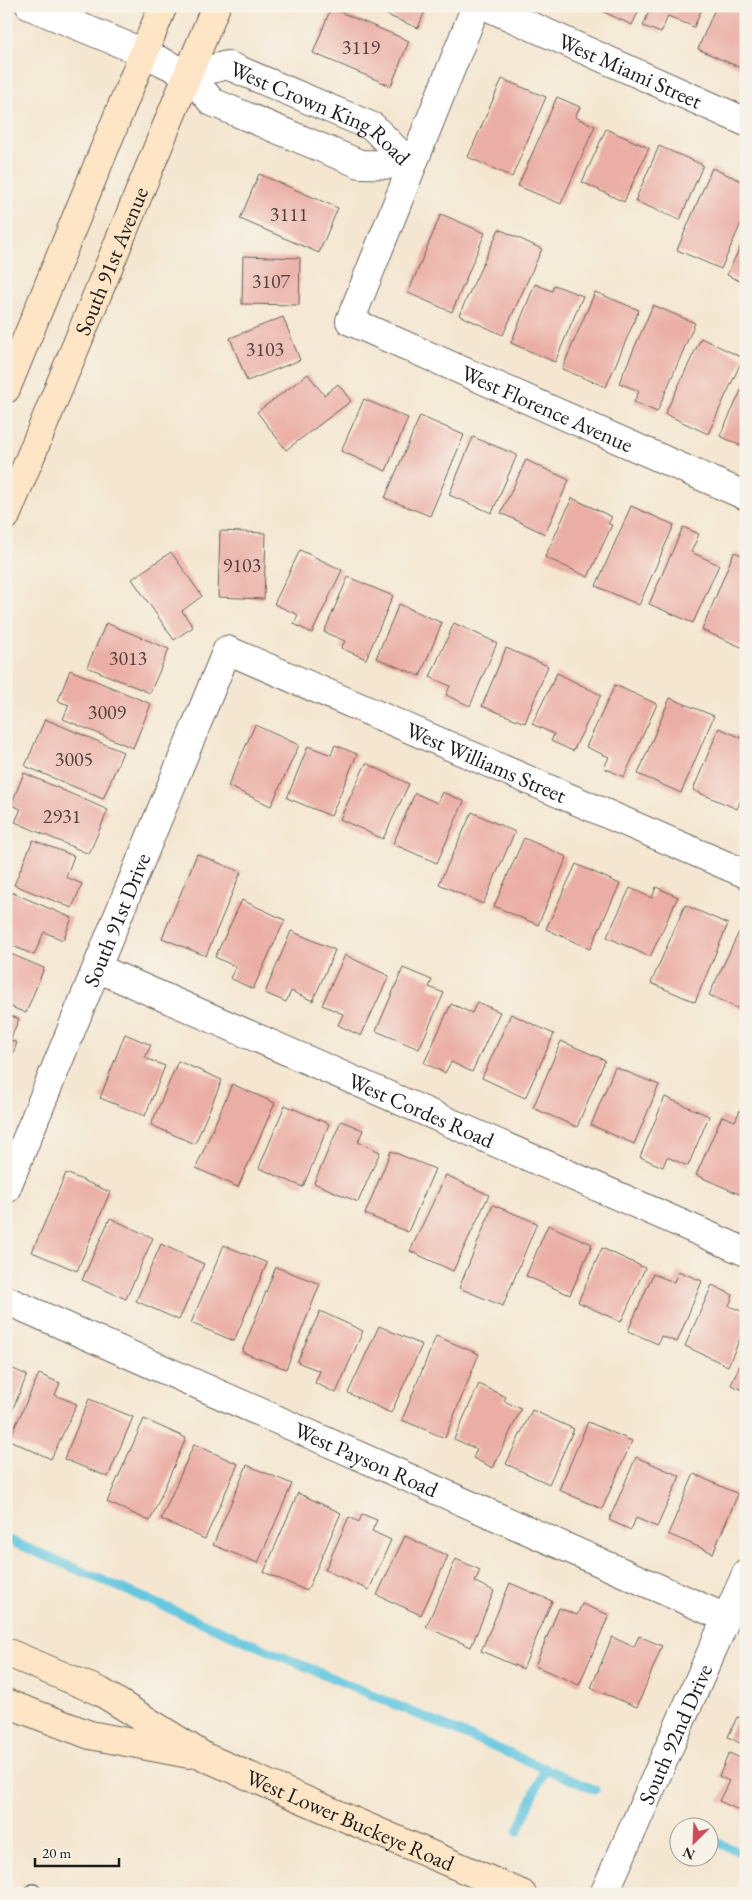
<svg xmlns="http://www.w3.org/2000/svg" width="752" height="1900" font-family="'EB Garamond',serif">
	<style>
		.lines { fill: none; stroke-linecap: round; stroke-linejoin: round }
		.stream { stroke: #63c7e0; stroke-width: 9 }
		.building { fill: #ebaea6 }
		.lane-casing { stroke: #68635b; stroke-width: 18 }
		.street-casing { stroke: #68635b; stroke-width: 30 }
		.secondary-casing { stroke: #68635b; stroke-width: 30 }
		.lane { stroke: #fff; stroke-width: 15 }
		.street { stroke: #fff; stroke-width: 28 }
		.secondary { stroke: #fde5c5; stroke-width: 28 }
		.labels { text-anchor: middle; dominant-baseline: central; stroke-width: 4; stroke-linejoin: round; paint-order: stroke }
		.number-label { font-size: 20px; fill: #50403e }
		.street-label { font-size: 22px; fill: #1c1c1c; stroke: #f7f3e8 }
	</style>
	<rect width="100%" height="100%" fill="#f7f3e8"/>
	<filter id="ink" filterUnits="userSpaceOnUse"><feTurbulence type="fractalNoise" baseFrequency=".02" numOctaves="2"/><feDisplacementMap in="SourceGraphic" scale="10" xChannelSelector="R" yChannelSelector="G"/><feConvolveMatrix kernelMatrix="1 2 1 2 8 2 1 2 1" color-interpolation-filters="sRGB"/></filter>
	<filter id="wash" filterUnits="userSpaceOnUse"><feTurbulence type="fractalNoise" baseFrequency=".0096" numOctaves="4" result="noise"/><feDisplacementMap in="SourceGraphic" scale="20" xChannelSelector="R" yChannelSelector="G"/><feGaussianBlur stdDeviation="1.12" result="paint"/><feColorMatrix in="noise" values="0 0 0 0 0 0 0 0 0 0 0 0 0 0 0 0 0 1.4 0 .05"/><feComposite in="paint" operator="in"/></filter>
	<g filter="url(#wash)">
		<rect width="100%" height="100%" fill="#f4e6d0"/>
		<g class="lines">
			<g class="stream">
				<polyline points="6,1539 595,1790"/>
				<polyline points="518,1831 545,1768"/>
				<polyline points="710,1839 746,1855"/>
			</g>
		</g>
		<g id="blocks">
			<g class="building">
				<polygon points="365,6 427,6 418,28"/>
				<polygon points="591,6 641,6 632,25"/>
				<polygon points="651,6 703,6 694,27 668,16 661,33 643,26"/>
				<polygon points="716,6 746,6 746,56 741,68 698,49"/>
				<polygon points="331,8 409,41 391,86 313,53"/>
				<polygon points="502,79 546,97 512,177 468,157"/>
				<polygon points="557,97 580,107 575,117 595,126 561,204 518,186"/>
				<polygon points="606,129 649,148 624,202 582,182"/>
				<polygon points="659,146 703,165 680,220 635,201"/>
				<polygon points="712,168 746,183 746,212 721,269 677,250"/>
				<polygon points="259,174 338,208 319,253 240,219"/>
				<polygon points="441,214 485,233 452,312 408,293"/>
				<polygon points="499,229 542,249 503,335 459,315"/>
				<polygon points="746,234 746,284 727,275"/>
				<polygon points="243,256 300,258 299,305 242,304"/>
				<polygon points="535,284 552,291 554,285 583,296 555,362 511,343"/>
				<polygon points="595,292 639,310 606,387 562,369"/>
				<polygon points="653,305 695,323 657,412 634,402 639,391 619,383"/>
				<polygon points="283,317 300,360 247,381 230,338"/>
				<polygon points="701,338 743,358 708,434 665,414"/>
				<polygon points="308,374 324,395 338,384 351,401 286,450 257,412"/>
				<polygon points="746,380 746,448 720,436"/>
				<polygon points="364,399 408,418 386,471 341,451"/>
				<polygon points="420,416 464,435 430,516 385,498"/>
				<polygon points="473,437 517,455 492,513 449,495"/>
				<polygon points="526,460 569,480 545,534 501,513"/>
				<polygon points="572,498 612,517 608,524 612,525 588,577 545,557"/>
				<polygon points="631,506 674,525 639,605 596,586"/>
				<polygon points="683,527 699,534 691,552 719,565 693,623 649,604"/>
				<polygon points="220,531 266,533 264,599 218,597"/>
				<polygon points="300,550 342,570 312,633 294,624 298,615 274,604"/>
				<polygon points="171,552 202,596 182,611 193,627 174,640 132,579"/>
				<polygon points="734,552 746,557 746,649 702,630"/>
				<polygon points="348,577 393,596 366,659 341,648 345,641 324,632"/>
				<polygon points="399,604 442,623 420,676 376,658"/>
				<polygon points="106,623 169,649 150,693 87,667"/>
				<polygon points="454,623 497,643 470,706 446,695 450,686 430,677"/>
				<polygon points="506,648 548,666 525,723 482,706"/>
				<polygon points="70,670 151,704 133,748 63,719 69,705 58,701"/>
				<polygon points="557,673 601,695 573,751 551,741 554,734 532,724"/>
				<polygon points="615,685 657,704 624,777 604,768 609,757 586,747"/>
				<polygon points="670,698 714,716 681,793 638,774"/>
				<polygon points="45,719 123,752 103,799 25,766"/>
				<polygon points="255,725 299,745 271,806 228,786"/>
				<polygon points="719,728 746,740 746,787 737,809 693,790"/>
				<polygon points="335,745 357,754 331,816 287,798 308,746 331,755"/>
				<polygon points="366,763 409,784 383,839 340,819"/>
				<polygon points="24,773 108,810 89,854 15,822 21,809 11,805"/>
				<polygon points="442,792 464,801 437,863 393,844 415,793 437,803"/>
				<polygon points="472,812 515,832 483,904 439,884"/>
				<polygon points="524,838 567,857 538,925 494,906"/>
				<polygon points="33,840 74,856 66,877 82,884 72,908 14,885"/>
				<polygon points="197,854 241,872 206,956 162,938"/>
				<polygon points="576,864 620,884 590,949 546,929"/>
				<polygon points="656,887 678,897 650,957 607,937 630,888 652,898"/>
				<polygon points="6,890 72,918 63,940 44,932 34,955 6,943"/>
				<polygon points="242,900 285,920 253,989 230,978 236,967 215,957"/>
				<polygon points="685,905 728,924 695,1002 651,983"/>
				<polygon points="291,931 335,950 313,1001 291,991 286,1002 265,993"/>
				<polygon points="739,932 746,935 746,1012 709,995"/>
				<polygon points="6,952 44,968 26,1013 6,1005"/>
				<polygon points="345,955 389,976 361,1036 338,1025 343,1014 322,1005"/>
				<polygon points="403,968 432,980 429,987 444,993 419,1049 376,1031"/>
				<polygon points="477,1002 500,1012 472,1072 451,1062 445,1073 424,1063 451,1004 472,1013"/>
				<polygon points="6,1014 19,1019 10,1040 17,1043 6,1069"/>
				<polygon points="511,1014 554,1034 525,1098 482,1078"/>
				<polygon points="125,1034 151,1045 145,1058 165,1066 145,1116 100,1098"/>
				<polygon points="561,1041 605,1060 577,1127 533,1108"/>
				<polygon points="178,1061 222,1080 195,1144 151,1125"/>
				<polygon points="615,1067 659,1085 634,1144 591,1125"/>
				<polygon points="232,1084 275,1103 238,1187 196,1168"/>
				<polygon points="665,1097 709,1116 688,1166 667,1157 663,1167 640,1157"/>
				<polygon points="744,1102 746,1102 746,1179 739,1194 696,1175 722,1116 735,1121"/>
				<polygon points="285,1105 329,1124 303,1187 259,1168"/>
				<polygon points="341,1121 363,1130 358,1142 380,1152 358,1202 314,1183"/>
				<polygon points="391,1151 435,1169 408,1232 365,1214"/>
				<polygon points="66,1173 110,1192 77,1271 32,1252"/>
				<polygon points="446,1175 489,1195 453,1271 410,1251"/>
				<polygon points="493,1205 537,1223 503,1306 459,1288"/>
				<polygon points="110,1218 153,1238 126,1299 82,1280"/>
				<polygon points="548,1225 592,1244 570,1295 526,1276"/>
				<polygon points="161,1244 204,1264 179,1320 136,1301"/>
				<polygon points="224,1245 267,1263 234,1341 191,1323"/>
				<polygon points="602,1248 645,1268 621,1322 578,1302"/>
				<polygon points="276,1267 320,1284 286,1369 242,1352"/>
				<polygon points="678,1271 702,1281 677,1342 661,1336 658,1344 628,1331 653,1274 674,1282"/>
				<polygon points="712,1285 733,1295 729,1306 746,1313 746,1325 728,1366 685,1346"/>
				<polygon points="320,1311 363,1331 336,1393 315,1383 320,1371 297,1362"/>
				<polygon points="379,1326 422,1345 391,1413 348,1393"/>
				<polygon points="436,1336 479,1354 445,1438 402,1420"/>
				<polygon points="746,1351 746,1391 731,1385"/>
				<polygon points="6,1366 27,1375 6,1425"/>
				<polygon points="39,1374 60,1383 55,1395 77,1404 51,1459 9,1440"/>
				<polygon points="479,1384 506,1397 504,1401 521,1409 493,1468 473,1458 477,1449 454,1439"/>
				<polygon points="89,1399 133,1417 108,1477 64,1459"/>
				<polygon points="532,1410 574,1429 549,1484 506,1464"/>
				<polygon points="144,1419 186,1438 150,1521 107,1502"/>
				<polygon points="588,1422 632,1441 602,1509 559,1490"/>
				<polygon points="194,1444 238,1464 205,1539 161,1519"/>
				<polygon points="636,1457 680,1476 657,1527 636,1518 631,1530 609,1520"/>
				<polygon points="247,1465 292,1484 258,1563 213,1545"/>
				<polygon points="694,1474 738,1494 713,1553 668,1534"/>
				<polygon points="298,1493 341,1513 307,1591 264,1572"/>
				<polygon points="362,1514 377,1520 372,1531 391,1540 369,1590 325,1570 349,1517 359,1522"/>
				<polygon points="405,1536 448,1556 421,1615 377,1595"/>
				<polygon points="456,1559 480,1570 475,1582 494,1591 471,1647 426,1627"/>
				<polygon points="510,1583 552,1601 523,1669 481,1651"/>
				<polygon points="582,1604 609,1615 579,1685 535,1666 559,1608 577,1615"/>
				<polygon points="639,1636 662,1646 637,1707 591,1688 612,1637 634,1647"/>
				<polygon points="737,1717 746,1720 746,1746 728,1737"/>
				<polygon points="729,1753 746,1760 746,1813 719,1801 729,1781 719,1776"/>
			</g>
		</g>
	</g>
	<g filter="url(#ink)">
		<use href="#blocks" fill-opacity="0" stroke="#68635b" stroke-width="1"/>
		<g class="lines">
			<defs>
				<polyline id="lane" points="32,1894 33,1892"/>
				<g id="street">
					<polyline points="30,6 144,53 189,75 212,102 360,164 411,165"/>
					<path id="s1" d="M476 6 350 321 746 496"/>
					<path id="s2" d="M486 6 746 122"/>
					<path id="s3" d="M189 75 227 65 373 127 411 165"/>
					<path id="s4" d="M97 968 746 1252"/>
					<path id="s5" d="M6 1189 227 650 746 874"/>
					<path id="s6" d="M6 1300 726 1618"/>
					<path id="s7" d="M604 1894 746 1574"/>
				</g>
				<g id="secondary">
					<polyline points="6,389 163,6"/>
					<path id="s8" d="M6 516 216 6"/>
					<path id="s9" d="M6 1652 101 1692 205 1757 522 1894"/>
					<polyline points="6,1703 90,1735 189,1754"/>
				</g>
			</defs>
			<use href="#lane" class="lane-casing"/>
			<use href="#street" class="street-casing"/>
			<use href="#secondary" class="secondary-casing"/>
			<use href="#lane" class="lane"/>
			<use href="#street" class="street"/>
			<use href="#secondary" class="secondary"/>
		</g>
	</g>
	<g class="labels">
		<g class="number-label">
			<text x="361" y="47">3119</text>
			<text x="289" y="214">3111</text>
			<text x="271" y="281">3107</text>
			<text x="265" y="349">3103</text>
			<text x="242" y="565">9103</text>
			<text x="128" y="658">3013</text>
			<text x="107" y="712">3009</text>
			<text x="74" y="759">3005</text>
			<text x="62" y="816">2931</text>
		</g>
		<g class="street-label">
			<text stroke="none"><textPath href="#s2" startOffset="158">West Miami Street</textPath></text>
			<text stroke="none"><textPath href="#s3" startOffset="145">West Crown King Road</textPath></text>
			<text stroke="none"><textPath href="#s8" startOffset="276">South 91st Avenue</textPath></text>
			<text stroke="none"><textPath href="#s1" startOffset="555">West Florence Avenue</textPath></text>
			<text stroke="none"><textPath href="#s5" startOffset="865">West Williams Street</textPath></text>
			<text stroke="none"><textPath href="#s5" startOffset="291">South 91st Drive</textPath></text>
			<text stroke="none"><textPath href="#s4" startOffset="354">West Cordes Road</textPath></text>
			<text stroke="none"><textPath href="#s6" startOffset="394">West Payson Road</textPath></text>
			<text stroke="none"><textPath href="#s7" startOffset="175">South 92nd Drive</textPath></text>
			<text stroke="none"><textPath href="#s9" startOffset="384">West Lower Buckeye Road</textPath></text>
		</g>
	</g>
	<rect width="752" height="1900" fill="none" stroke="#f7f3e8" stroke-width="25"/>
	<g transform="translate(694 1842) rotate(204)"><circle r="24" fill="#f7f3e8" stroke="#9f9d96"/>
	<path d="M0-4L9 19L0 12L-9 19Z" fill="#d1495b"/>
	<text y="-8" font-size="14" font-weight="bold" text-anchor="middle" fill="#1c1c1c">N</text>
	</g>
	<path d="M35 1858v8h84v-8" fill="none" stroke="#1c1c1c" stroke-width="2.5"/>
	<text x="42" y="1858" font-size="15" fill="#1c1c1c" stroke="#f7f3e8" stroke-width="4" paint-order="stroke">20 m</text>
</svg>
